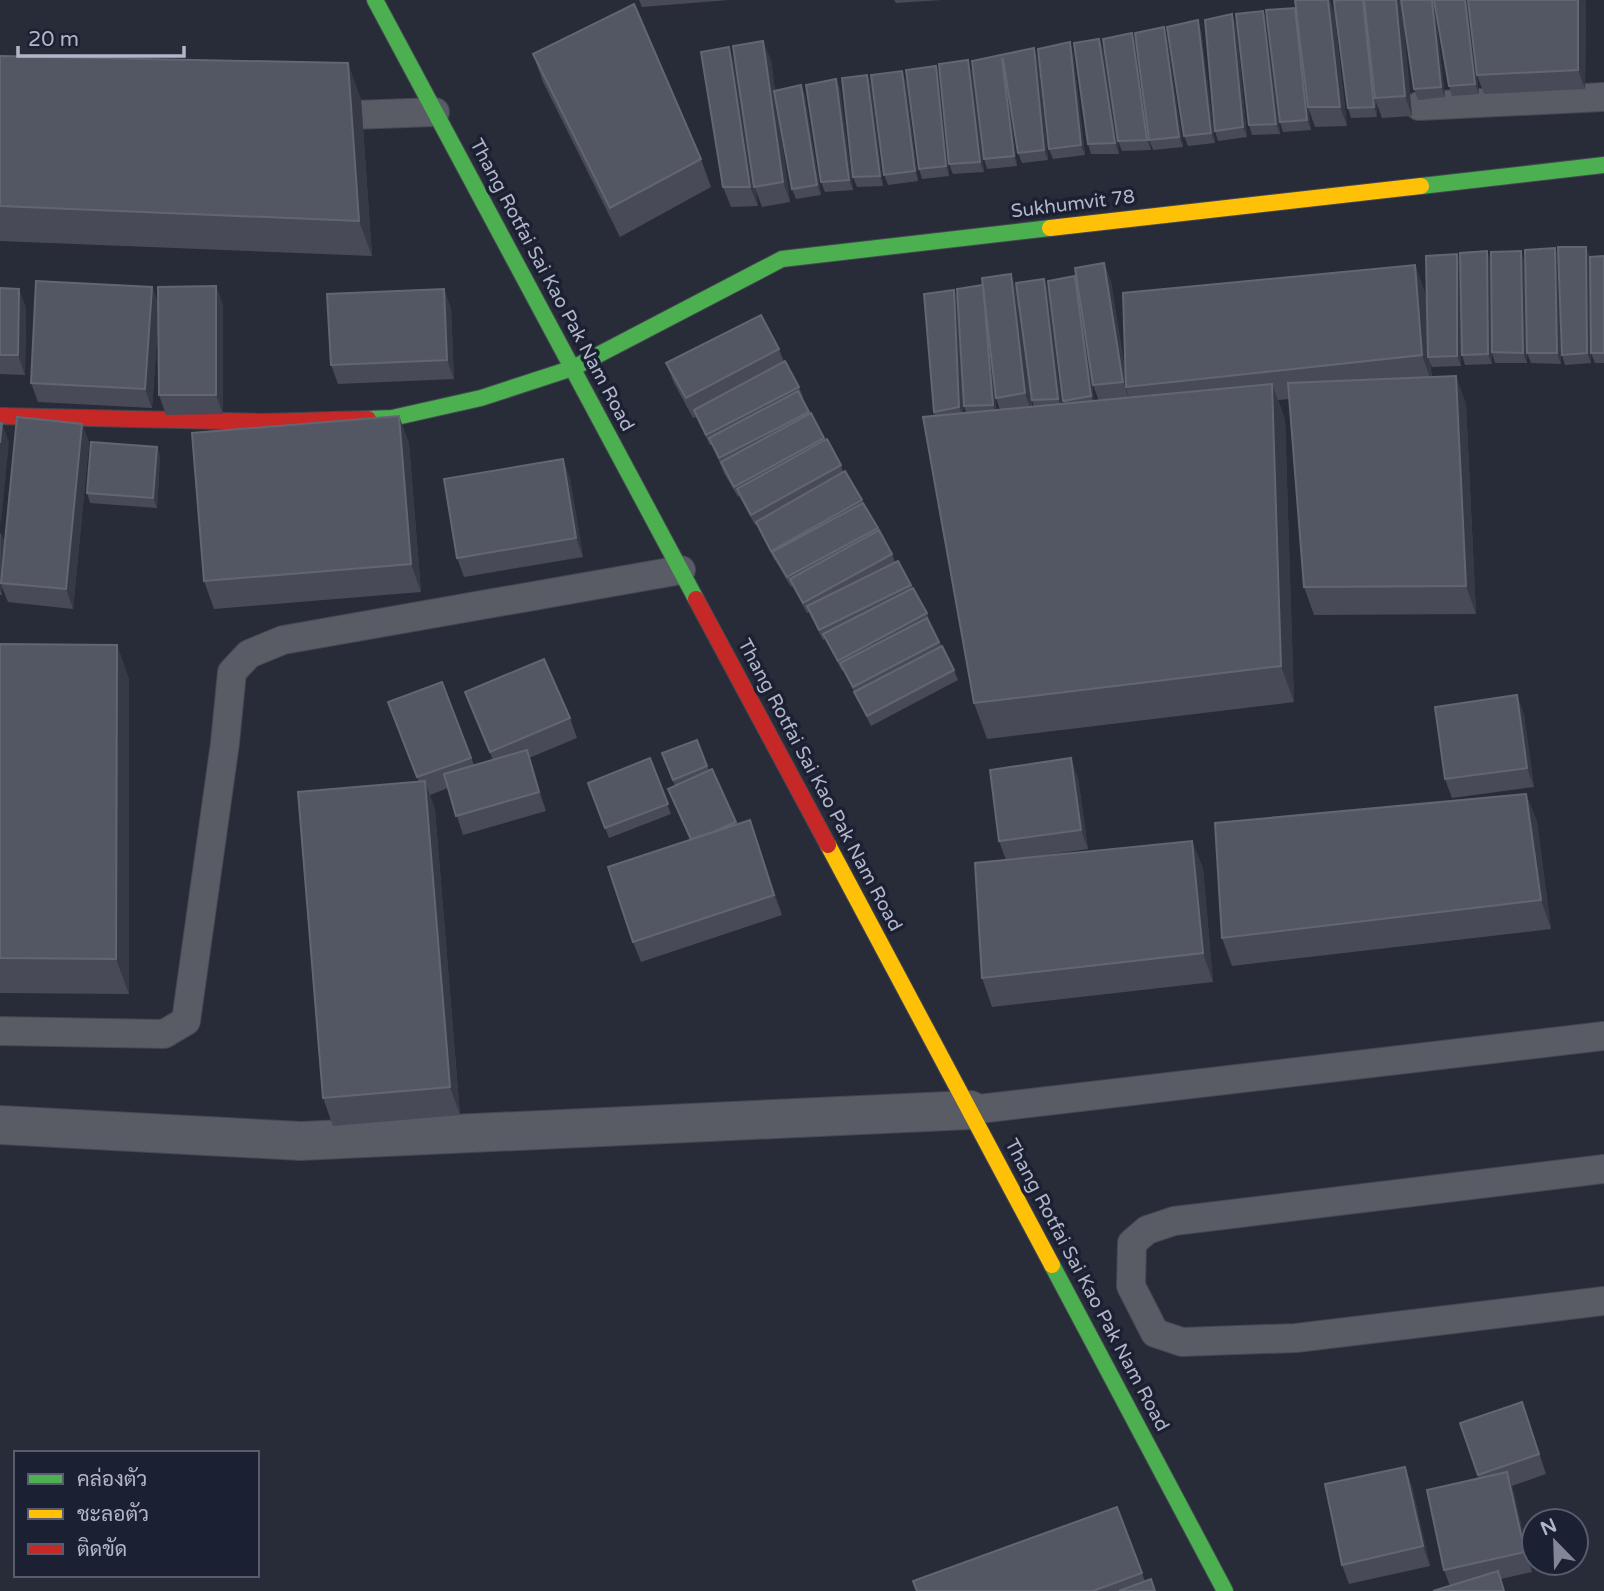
<svg xmlns="http://www.w3.org/2000/svg" width="1604" height="1591" font-family="'Varela Round',Sarabun,sans-serif">
	<style>
		.lines { fill: none; stroke-linecap: round; stroke-linejoin: round }
		.lane-casing { stroke: #444751; stroke-width: 30 }
		.street-casing { stroke: #444751; stroke-width: 40 }
		.fast-casing { stroke: #444751; stroke-width: 18 }
		.slow-casing { stroke: #444751; stroke-width: 18 }
		.jam-casing { stroke: #444751; stroke-width: 18 }
		.lane { stroke: #595b65; stroke-width: 28 }
		.street { stroke: #595b65; stroke-width: 38 }
		.fast { stroke: #4caf50; stroke-width: 16 }
		.slow { stroke: #ffc107; stroke-width: 16 }
		.jam { stroke: #c62828; stroke-width: 16 }
		.wall { fill: #484b57; fill-rule: evenodd }
		.shaded-wall { fill: #363a45 }
		.building { fill: #535763; stroke: #626673; stroke-width: 2 }
		.labels { text-anchor: middle; dominant-baseline: central; stroke-width: 7; stroke-linejoin: round; paint-order: stroke }
		.street-label { font-size: 19px; fill: #b2b6c9; stroke: #1b2032 }
	</style>
	<rect width="100%" height="100%" fill="#282c38"/>
	<g class="lines">
		<defs>
			<g id="lane">
				<polyline points="1419,106 1604,97"/>
				<polyline points="326,116 435,112"/>
				<polyline points="0,1031 164,1034 186,1021 225,743 232,672 249,654 283,640 681,570"/>
				<polyline points="970,1110 1604,1036"/>
				<polyline points="1604,1169 1174,1221 1147,1230 1132,1243 1131,1286 1155,1333 1182,1342 1296,1338 1604,1301"/>
			</g>
			<polyline id="street" points="0,1125 301,1141 970,1110"/>
			<g id="fast">
				<polyline points="375,0 696,599"/>
				<polyline points="1421,186 1604,165"/>
				<polyline points="368,419 392,418 481,398 573,368 782,259 1050,228"/>
				<polyline points="1052,1265 1225,1591"/>
			</g>
			<g id="slow">
				<polyline points="1050,228 1421,186"/>
				<polyline points="828,845 1052,1265"/>
			</g>
			<g id="jam">
				<polyline points="0,416 263,422 368,419"/>
				<polyline points="696,599 828,845"/>
			</g>
		</defs>
		<use href="#lane" class="lane-casing"/>
		<use href="#street" class="street-casing"/>
		<use href="#fast" class="fast-casing"/>
		<use href="#slow" class="slow-casing"/>
		<use href="#jam" class="jam-casing"/>
		<use href="#lane" class="lane"/>
		<use href="#street" class="street"/>
		<use href="#fast" class="fast"/>
		<use href="#slow" class="slow"/>
		<use href="#jam" class="jam"/>
	</g>
	<g class="wall">
		<polygon points="639,0 729,0 642,7"/>
		<polygon points="894,0 942,0 896,3"/>
		<polygon points="1340,0 1434,0 1445,97 1418,100 1414,89 1402,8 1412,116 1382,118 1376,102 1377,117 1351,118 1348,108"/>
		<polygon points="1434,0 1586,0 1585,89 1484,94 1477,75 1472,37 1479,94 1452,96 1449,86"/>
		<polygon points="1296,12 1334,12 1347,126 1315,127 1308,107 1311,130 1283,132 1280,122"/>
		<polygon points="1267,21 1280,134 1252,135 1249,125"/>
		<polygon points="1236,24 1247,137 1218,141 1215,131"/>
		<polygon points="1201,30 1215,143 1188,146 1184,136"/>
		<polygon points="1167,37 1183,147 1153,150 1150,141 1151,150 1122,151 1118,141 1136,43 1146,117"/>
		<polygon points="1099,39 1103,49 1119,154 1091,154 1088,144"/>
		<polygon points="1034,48 1038,59 1048,160 1022,163 1018,153 1008,90 1017,166 987,169 984,159 972,61"/>
		<polygon points="1073,52 1085,155 1053,159 1049,149"/>
		<polygon points="533,54 701,159 711,187 620,237 543,82"/>
		<polygon points="0,56 361,99 372,256 0,241"/>
		<polygon points="771,60 775,91 801,85 805,96 821,195 796,199 792,189 776,98 790,202 762,207 755,188 758,206 731,207 723,187 735,64"/>
		<polygon points="936,66 940,76 949,176 922,179 919,169"/>
		<polygon points="972,71 984,172 953,174 949,164"/>
		<polygon points="867,75 871,85 883,186 857,187 853,177"/>
		<polygon points="836,79 840,89 853,190 825,192 821,182"/>
		<polygon points="906,81 918,181 888,185 884,175"/>
		<polygon points="1586,247 1590,257 1591,363 1565,365 1562,355"/>
		<polygon points="1555,248 1558,258 1561,364 1531,363 1527,353"/>
		<polygon points="1521,251 1524,261 1527,363 1495,363 1492,353 1492,364 1465,365 1462,355 1491,261"/>
		<path d="M1457 254 1460 264 1461 366 1432 367 1430 363 1432 377 1466 404 1476 614 1314 615 1304 587 1290 399 1278 400 1285 420 1294 702 987 739 974 703 934 412 954 290 957 300 963 413H966L964 406 1017 292 1048 289 1061 404H1064L1063 401 1077 282 1104 263 1111 282 1126 377 1415 265 1425 293 1428 331ZM1086 336 1093 385 1099 401H1094ZM1024 342 1032 400 1034 407H1032ZM993 370 996 398 1000 410H996Z"/>
		<polygon points="1604,256 1604,363 1595,363 1591,353"/>
		<polygon points="216,286 223,306 223,414 166,415 159,395 158,324 152,408 38,402 31,383 152,287 158,303"/>
		<polygon points="0,288 19,289 26,309 25,375 0,374"/>
		<polygon points="444,289 451,309 454,379 338,384 331,365"/>
		<polygon points="779,349 784,362 799,387 803,397 802,398 809,414 841,465 843,472 862,500 865,506 892,554 895,562 911,585 927,613 930,624 954,670 958,680 871,726 843,670 842,671 825,639 823,640 809,612 807,613 792,586 791,587 775,560 775,561 760,532 757,524 755,525 739,496 738,497 724,473 712,444 710,445 696,417 693,418 674,383 666,363"/>
		<polygon points="399,416 409,444 421,592 214,609 204,581"/>
		<polygon points="82,424 89,443 73,609 8,602 2,587 2,595 0,595 0,533 5,542"/>
		<polygon points="157,447 160,457 157,508 90,503 87,493"/>
		<polygon points="563,459 570,479 583,557 464,577 457,558"/>
		<polygon points="0,644 117,645 129,680 129,994 0,993"/>
		<polygon points="442,682 474,765 493,760 465,692 570,718 577,738 529,758 546,811 463,835 448,788 430,795 435,810 460,1115 333,1126 323,1098 419,782 388,702"/>
		<polygon points="1517,695 1524,715 1534,787 1452,798 1445,779"/>
		<polygon points="662,753 707,766 709,770 712,769 737,824 757,839 782,915 641,962 633,942 690,840 668,789 675,786"/>
		<polygon points="650,758 671,814 609,838 588,783"/>
		<polygon points="1078,778 1088,849 1039,856 1192,841 1203,869 1213,982 992,1007 982,978 1006,860 999,841"/>
		<polygon points="1526,794 1537,822 1551,929 1232,966 1222,938"/>
		<polygon points="1522,1402 1546,1474 1512,1486 1532,1572 1501,1579 1450,1586 1444,1570 1479,1478 1460,1423"/>
		<polygon points="1405,1467 1412,1487 1430,1566 1349,1584 1342,1565"/>
		<polygon points="1117,1507 1145,1581 1155,1591 917,1591"/>
	</g>
	<g class="shaded-wall">
		<polygon points="1328,0 1330,0 1334,12 1347,126 1340,107"/>
		<polygon points="1363,0 1375,98 1377,117 1374,107"/>
		<polygon points="1396,0 1401,0 1412,116 1405,96"/>
		<polygon points="1432,0 1434,0 1445,97 1441,87"/>
		<polygon points="1465,0 1468,0 1479,94 1475,84"/>
		<polygon points="1578,0 1586,0 1585,89 1578,70"/>
		<polygon points="1295,8 1298,18 1311,130 1307,120"/>
		<polygon points="1263,11 1267,21 1280,134 1276,124"/>
		<polygon points="1232,14 1236,24 1247,137 1243,127"/>
		<polygon points="1198,20 1201,30 1215,143 1211,133"/>
		<polygon points="1164,27 1167,37 1183,147 1179,137"/>
		<polygon points="1132,33 1136,43 1151,150 1147,140"/>
		<polygon points="1099,39 1103,49 1119,154 1115,143"/>
		<polygon points="763,41 771,60 790,202 783,182"/>
		<polygon points="1070,42 1073,52 1085,155 1081,145"/>
		<polygon points="729,47 736,67 758,206 750,187"/>
		<polygon points="1034,48 1038,59 1048,160 1044,150"/>
		<polygon points="1002,59 1006,69 1017,166 1014,156"/>
		<polygon points="968,60 972,71 984,172 980,162"/>
		<polygon points="348,63 361,99 372,256 359,221"/>
		<polygon points="936,66 940,76 949,176 946,166"/>
		<polygon points="902,71 906,81 918,181 915,171"/>
		<polygon points="867,75 871,85 883,186 880,176"/>
		<polygon points="836,79 840,89 853,190 849,180"/>
		<polygon points="801,85 805,96 821,195 817,185"/>
		<polygon points="1586,247 1590,257 1591,363 1587,353"/>
		<polygon points="1555,248 1558,258 1561,364 1557,353"/>
		<polygon points="1487,251 1491,261 1492,364 1488,354"/>
		<polygon points="1521,251 1524,261 1527,363 1523,353"/>
		<polygon points="1457,254 1460,264 1461,366 1457,356"/>
		<polygon points="1104,263 1111,282 1127,387 1126,387 1130,401 1123,382"/>
		<polygon points="1415,265 1425,293 1430,357 1428,357 1430,363 1432,383 1422,355"/>
		<polygon points="1011,274 1018,294 1032,413 1025,393"/>
		<polygon points="1075,276 1079,286 1095,406 1091,396"/>
		<polygon points="1044,279 1048,289 1062,409 1058,399"/>
		<polygon points="984,285 987,295 996,415 993,405"/>
		<polygon points="216,286 223,306 223,414 216,395"/>
		<polygon points="152,287 159,307 152,408 145,389"/>
		<polygon points="19,289 26,309 25,375 18,355"/>
		<polygon points="444,289 451,309 454,379 447,360"/>
		<polygon points="954,290 957,300 963,417 959,407"/>
		<polygon points="1456,376 1466,404 1476,614 1466,586"/>
		<polygon points="1272,384 1285,420 1294,702 1281,666"/>
		<polygon points="399,416 409,444 421,592 411,564"/>
		<polygon points="2,423 9,442 1,523 0,519 0,443"/>
		<polygon points="82,424 89,443 73,609 66,589"/>
		<polygon points="157,447 160,457 157,508 153,498"/>
		<polygon points="563,459 570,479 583,557 576,538"/>
		<polygon points="1,533 5,543 1,583 2,587 2,595 0,590"/>
		<polygon points="117,645 129,680 129,994 116,959"/>
		<polygon points="1517,695 1524,715 1534,787 1527,768"/>
		<polygon points="527,750 534,770 546,811 539,792"/>
		<polygon points="1071,758 1078,778 1088,849 1081,830"/>
		<polygon points="425,781 435,810 460,1115 450,1087"/>
		<polygon points="1526,794 1537,822 1551,929 1541,900"/>
		<polygon points="750,820 757,839 782,915 774,895"/>
		<polygon points="1192,841 1203,869 1213,982 1203,953"/>
		<polygon points="1405,1467 1412,1487 1430,1566 1423,1546"/>
		<polygon points="1507,1472 1514,1492 1532,1572 1525,1552"/>
	</g>
	<g class="building">
		<polygon points="1295,0 1328,0 1340,107 1308,107"/>
		<polygon points="1340,0 1363,0 1374,107 1348,108 1334,1"/>
		<polygon points="1364,0 1396,0 1405,96 1375,98"/>
		<polygon points="1401,0 1432,0 1441,87 1414,89"/>
		<polygon points="1434,0 1465,0 1475,84 1449,86"/>
		<polygon points="1468,0 1578,0 1578,70 1477,75"/>
		<polygon points="634,4 701,159 610,208 533,54"/>
		<polygon points="1295,8 1307,120 1280,122 1266,10"/>
		<polygon points="1263,11 1276,124 1249,125 1236,14"/>
		<polygon points="1232,14 1243,127 1215,131 1205,20"/>
		<polygon points="1198,20 1211,133 1184,136 1167,27"/>
		<polygon points="1164,27 1179,137 1149,140 1135,33"/>
		<polygon points="1132,33 1147,140 1118,141 1103,39"/>
		<polygon points="1099,39 1115,143 1088,144 1074,43"/>
		<polygon points="763,41 783,182 754,187 733,46"/>
		<polygon points="1070,42 1081,145 1049,149 1038,49"/>
		<polygon points="729,47 750,187 723,187 701,52"/>
		<polygon points="1034,48 1044,150 1018,153 1003,59 1002,59 1014,156 984,159 972,61"/>
		<polygon points="0,56 348,63 359,221 0,206"/>
		<polygon points="968,60 980,162 949,164 939,64"/>
		<polygon points="936,66 946,166 919,169 906,70"/>
		<polygon points="902,71 915,171 884,175 871,75"/>
		<polygon points="867,75 880,176 853,177 842,78"/>
		<polygon points="836,79 849,180 821,182 806,85"/>
		<polygon points="801,85 817,185 792,189 774,91"/>
		<polygon points="1558,247 1586,247 1587,353 1562,355"/>
		<polygon points="1555,248 1557,353 1527,353 1525,250"/>
		<polygon points="1487,251 1488,354 1462,355 1460,253"/>
		<polygon points="1521,251 1523,353 1492,352 1491,252"/>
		<polygon points="1457,254 1457,356 1428,357 1426,256"/>
		<polygon points="1604,256 1604,353 1591,353 1590,257"/>
		<polygon points="1104,263 1123,382 1093,385 1075,268"/>
		<polygon points="1415,265 1422,355 1126,387 1123,293"/>
		<polygon points="1011,274 1025,393 996,398 982,278"/>
		<polygon points="1075,276 1091,396 1063,401 1048,281"/>
		<polygon points="1044,279 1058,399 1032,400 1016,283"/>
		<polygon points="36,281 152,287 145,389 31,383"/>
		<polygon points="983,285 993,405 964,406 957,289"/>
		<polygon points="216,286 216,395 159,395 158,287"/>
		<polygon points="0,288 19,289 18,355 0,355"/>
		<polygon points="444,289 447,360 331,365 327,294"/>
		<polygon points="954,290 959,407 934,412 924,294"/>
		<polygon points="761,315 779,349 686,398 666,363"/>
		<polygon points="785,361 799,387 706,435 694,410"/>
		<polygon points="1456,376 1466,586 1304,587 1288,383"/>
		<polygon points="1272,384 1281,666 974,703 923,417"/>
		<polygon points="798,391 809,412 719,458 709,438"/>
		<polygon points="811,413 824,438 734,487 721,462"/>
		<polygon points="399,416 411,564 204,581 192,433"/>
		<polygon points="17,417 82,424 66,589 1,583"/>
		<polygon points="0,423 2,423 0,443"/>
		<polygon points="827,439 841,465 751,515 737,489"/>
		<polygon points="91,442 157,447 153,498 87,493"/>
		<polygon points="563,459 576,538 457,558 444,479"/>
		<polygon points="845,471 862,500 771,551 756,522"/>
		<polygon points="863,503 878,528 787,577 772,552"/>
		<polygon points="879,530 892,554 803,603 790,579"/>
		<polygon points="898,561 911,585 819,630 807,606"/>
		<polygon points="913,588 927,613 838,661 823,634"/>
		<polygon points="927,618 939,642 853,687 840,663"/>
		<polygon points="0,644 117,645 116,959 0,958"/>
		<polygon points="942,646 954,670 867,716 854,692"/>
		<polygon points="544,659 570,718 490,752 465,692"/>
		<polygon points="442,682 471,758 417,777 388,702"/>
		<polygon points="1517,695 1527,768 1445,779 1435,707"/>
		<polygon points="697,740 707,766 673,780 662,753"/>
		<polygon points="527,750 539,792 456,816 444,774"/>
		<polygon points="650,758 668,804 605,828 588,783"/>
		<polygon points="1071,758 1081,830 999,841 990,770"/>
		<polygon points="712,769 736,822 713,832 691,839 668,789"/>
		<polygon points="425,781 450,1087 323,1098 298,792"/>
		<polygon points="1526,794 1541,900 1222,938 1215,823"/>
		<polygon points="750,820 774,895 633,942 608,867"/>
		<polygon points="1192,841 1203,953 982,978 975,863"/>
		<polygon points="1522,1402 1539,1454 1478,1475 1460,1423"/>
		<polygon points="1405,1467 1423,1546 1342,1565 1325,1484"/>
		<polygon points="1507,1472 1525,1552 1444,1570 1427,1490"/>
		<polygon points="1117,1507 1142,1573 1093,1591 917,1591 913,1581"/>
		<polygon points="1498,1571 1504,1591 1433,1591"/>
		<polygon points="1151,1579 1155,1591 1119,1591"/>
	</g>
	<g class="labels">
		<g class="street-label">
			<text transform="translate(1073 204) rotate(-7)">Sukhumvit 78</text>
			<text transform="translate(552 285) rotate(62)">Thang Rotfai Sai Kao Pak Nam Road</text>
			<text transform="translate(820 785) rotate(62)">Thang Rotfai Sai Kao Pak Nam Road</text>
			<text transform="translate(1087 1285) rotate(62)">Thang Rotfai Sai Kao Pak Nam Road</text>
		</g>
	</g>
	<rect x="14" y="1451" width="245" height="126" fill="#1b2032" stroke="#575c6e" stroke-width="2"/>
	<rect x="28" y="1474" width="35" height="10" fill="#4caf50" stroke="#575c6e" stroke-width="2"/>
	<text x="77" y="1486" font-size="21" fill="#b2b6c9">คล่องตัว</text>
	<rect x="28" y="1509" width="35" height="10" fill="#ffc107" stroke="#575c6e" stroke-width="2"/>
	<text x="77" y="1521" font-size="21" fill="#b2b6c9">ชะลอตัว</text>
	<rect x="28" y="1544" width="35" height="10" fill="#c62828" stroke="#575c6e" stroke-width="2"/>
	<text x="77" y="1556" font-size="21" fill="#b2b6c9">ติดขัด</text>
	<g transform="translate(1555 1542) rotate(337)"><circle r="33" fill="#1b2032" stroke="#575c6e" stroke-width="2"/>
	<path d="M0-5L12 26L0 18L-12 26Z" fill="#828696"/>
	<text y="-10" font-size="19" font-weight="bold" text-anchor="middle" fill="#b2b6c9">N</text>
	</g>
	<path d="M18 46v10h166v-10" fill="none" stroke="#b2b6c9" stroke-width="3.5"/>
	<text x="28" y="46" font-size="21" fill="#b2b6c9" stroke="#1b2032" stroke-width="5" paint-order="stroke">20 m</text>
</svg>
